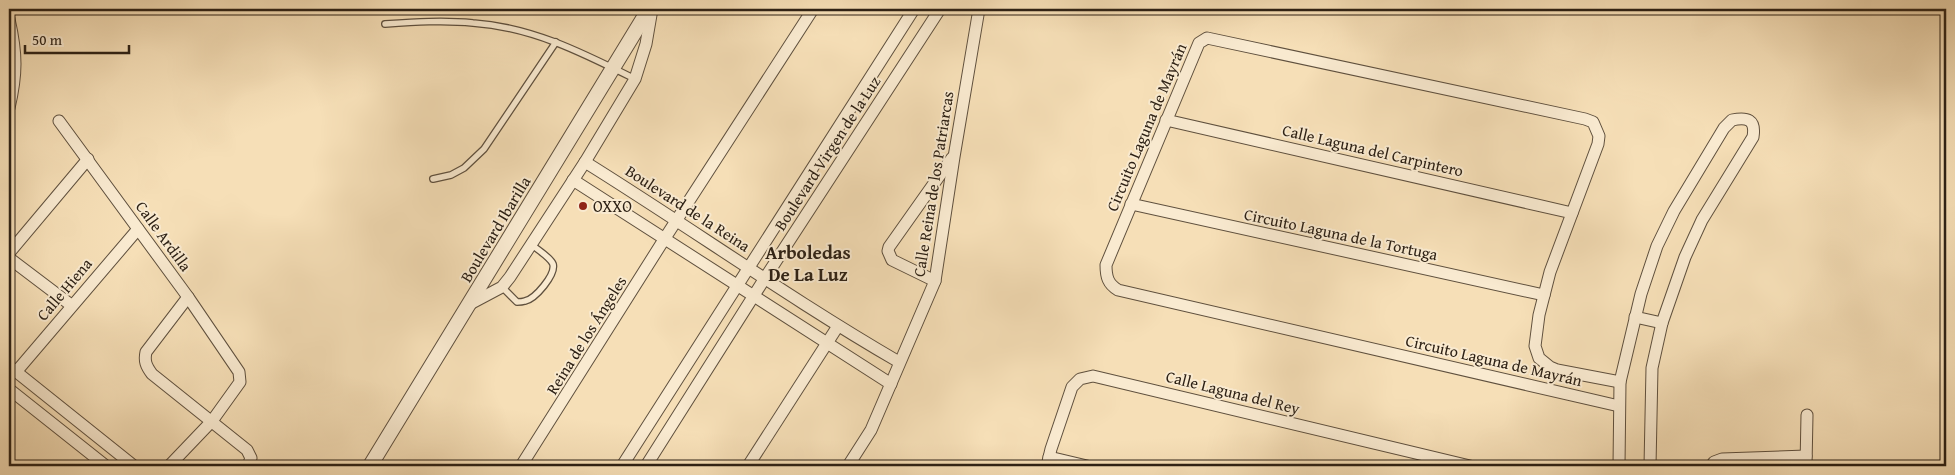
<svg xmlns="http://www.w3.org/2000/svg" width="1955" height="475" font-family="'Gentium Book Plus',serif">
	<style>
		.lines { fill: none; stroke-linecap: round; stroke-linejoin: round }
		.service-casing { stroke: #5f503e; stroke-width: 8 }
		.minor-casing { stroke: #5f503e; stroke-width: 13 }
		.tertiary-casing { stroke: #5f503e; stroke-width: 16 }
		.service { stroke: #f9ead0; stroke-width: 5.5 }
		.minor { stroke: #f9ead0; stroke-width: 11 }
		.tertiary { stroke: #f9ead0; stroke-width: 14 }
		.poi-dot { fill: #8f2418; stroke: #f9ead0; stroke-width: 2 }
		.labels { text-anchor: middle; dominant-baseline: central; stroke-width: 4; stroke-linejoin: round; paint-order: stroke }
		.street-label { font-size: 16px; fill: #2d2115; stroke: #f9ead0 }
		.poi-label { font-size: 16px; fill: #2d2115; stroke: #f9ead0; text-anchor: start }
		.quarter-label { font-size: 19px; font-weight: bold; fill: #2d2115; stroke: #f9ead0 }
	</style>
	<rect width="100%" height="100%" fill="#f6dfb7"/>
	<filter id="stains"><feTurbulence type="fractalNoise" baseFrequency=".004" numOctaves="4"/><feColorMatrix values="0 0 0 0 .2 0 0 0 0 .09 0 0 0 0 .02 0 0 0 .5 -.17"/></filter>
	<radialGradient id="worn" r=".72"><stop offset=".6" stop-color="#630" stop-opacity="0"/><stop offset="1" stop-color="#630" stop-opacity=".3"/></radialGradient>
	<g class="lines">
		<defs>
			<g id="service">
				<path d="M385 24C414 22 444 20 473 23 532 27 583 53 635 79"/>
				<polyline points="433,179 451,175 464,168 484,149 556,42"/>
				<path d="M502 287 517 302C520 302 522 302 525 301 535 299 556 275 553 264 550 257 538 250 532 245"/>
			</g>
			<g id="minor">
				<path d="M9 19C17 54 17 74 9 108"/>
				<polyline points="1166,120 1572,213"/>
				<polyline points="59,121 188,297 239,372 240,382 212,421 169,466"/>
				<path d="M585 162C691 228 792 300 899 362"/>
				<polyline points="573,180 891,384"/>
				<polyline points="1131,204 1544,295"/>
				<polyline points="9,253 88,159"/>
				<polyline points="9,258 71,305"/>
				<polyline points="935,281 892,260 888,251 889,247 952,158"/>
				<path d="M188 297 146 352C144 361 146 366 152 374L247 450 251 458 248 466"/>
				<polyline points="470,304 502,287 510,277 585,162 635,79 646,44 652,9"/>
				<polyline points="1635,317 1662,323"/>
				<polyline points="9,366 134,466"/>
				<polyline points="16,372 138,229"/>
				<polyline points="9,389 106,466"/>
				<path d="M1619 406 1118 290C1108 284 1106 277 1106 265L1199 43 1207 38 1585 119 1593 122 1599 136 1598 144 1550 272 1539 315 1535 346 1539 358 1550 367 1557 370 1620 382"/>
				<polyline points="1049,457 1087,466"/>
				<polyline points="521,466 665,238 813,9"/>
				<polyline points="622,466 914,9"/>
				<polyline points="646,466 765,278 940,9"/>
				<polyline points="748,466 838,326"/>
				<polyline points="848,466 871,430 935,281 954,157 979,9"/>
				<polyline points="1047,466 1051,449 1072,387 1080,379 1093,376 1470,466"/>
				<path d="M1619 466 1620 382 1641 294 1657 246 1674 211 1724 128 1732 120C1747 117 1756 119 1753 137L1702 220 1685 257 1662 323 1652 368 1650 466"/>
				<polyline points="1711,466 1714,462 1722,459 1806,456"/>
				<polyline points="1806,466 1807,415"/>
			</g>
			<polyline id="tertiary" points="370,466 649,9"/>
		</defs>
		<use href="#service" class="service-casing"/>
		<use href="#minor" class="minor-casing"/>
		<use href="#tertiary" class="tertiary-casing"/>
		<use href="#service" class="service"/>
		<use href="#minor" class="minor"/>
		<use href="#tertiary" class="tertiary"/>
	</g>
	<circle class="poi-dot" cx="583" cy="206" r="5"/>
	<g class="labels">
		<g class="street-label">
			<text transform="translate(1146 127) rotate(-67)">Circuito Laguna de Mayrán</text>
			<text transform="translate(1373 150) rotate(13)">Calle Laguna del Carpintero</text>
			<text transform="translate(827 153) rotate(-57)">Boulevard Virgen de la Luz</text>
			<text transform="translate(933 184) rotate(-81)">Calle Reina de los Patriarcas</text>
			<text transform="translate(688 208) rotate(33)">Boulevard de la Reina</text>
			<text transform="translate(495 229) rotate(-59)">Boulevard Ibarilla</text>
			<text transform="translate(1341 234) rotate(12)">Circuito Laguna de la Tortuga</text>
			<text transform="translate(164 236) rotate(54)">Calle Ardilla</text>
			<text transform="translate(64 289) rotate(-50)">Calle Hiena</text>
			<text transform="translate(586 335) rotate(-58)">Reina de los Ángeles</text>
			<text transform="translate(1494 360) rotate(13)">Circuito Laguna de Mayrán</text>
			<text transform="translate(1233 392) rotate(14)">Calle Laguna del Rey</text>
		</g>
		<g class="poi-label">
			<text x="593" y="206">OXXO</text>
		</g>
		<g class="quarter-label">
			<text x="808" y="252">Arboledas<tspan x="808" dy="22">De La Luz</tspan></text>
		</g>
	</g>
	<rect width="1955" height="475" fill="none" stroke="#f6dfb7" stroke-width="30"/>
	<rect x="10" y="10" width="1935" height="455" fill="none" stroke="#2d2115" stroke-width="2.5"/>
	<rect x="15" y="15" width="1925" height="445" fill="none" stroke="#2d2115"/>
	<path d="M25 45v8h104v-8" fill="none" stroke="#2d2115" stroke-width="2.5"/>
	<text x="32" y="45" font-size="15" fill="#2d2115" stroke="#f9ead0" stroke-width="4" paint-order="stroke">50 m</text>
	<rect width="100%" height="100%" filter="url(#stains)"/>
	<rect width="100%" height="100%" fill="url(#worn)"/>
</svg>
